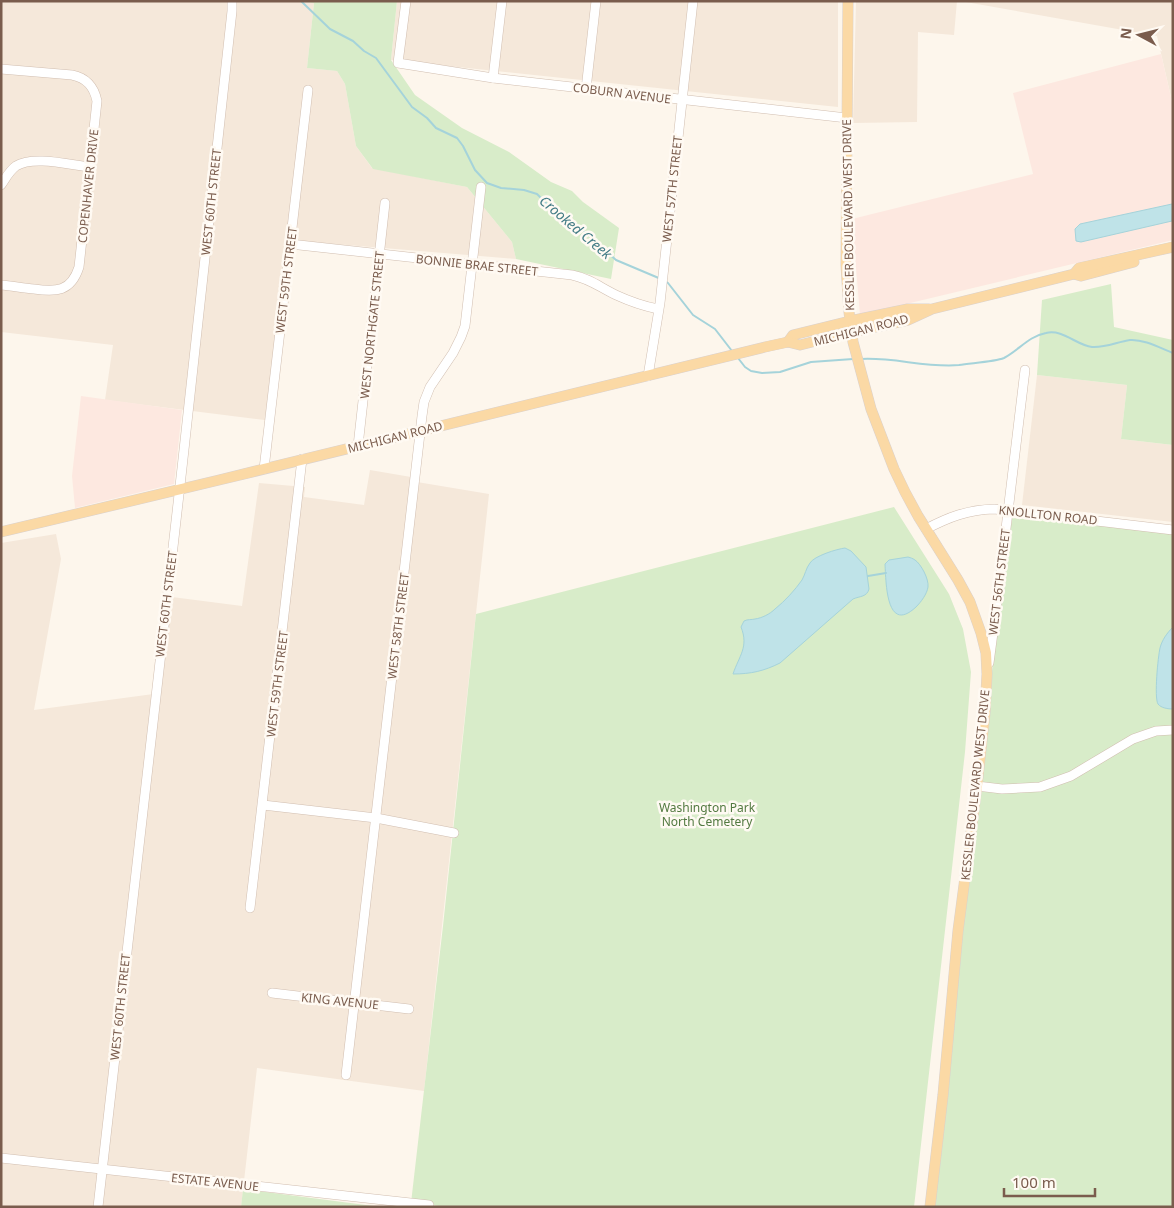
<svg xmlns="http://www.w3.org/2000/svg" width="1174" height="1208" font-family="'Noto Sans',sans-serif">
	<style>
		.residential { fill: #f5e8da }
		.commercial { fill: #fde8e0 }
		.green { fill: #d8ecc9 }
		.water { fill: #bfe3e8; stroke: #a5d3da }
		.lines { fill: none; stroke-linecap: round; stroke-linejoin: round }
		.stream { stroke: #a5d3da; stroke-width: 2 }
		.minor-casing { stroke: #d1beb0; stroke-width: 10 }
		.major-casing { stroke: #dad1cd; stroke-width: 11 }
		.minor { stroke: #fff; stroke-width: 9 }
		.major { stroke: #fbd9a5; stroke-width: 10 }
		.labels { text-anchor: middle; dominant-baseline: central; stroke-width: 5; stroke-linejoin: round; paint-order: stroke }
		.street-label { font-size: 12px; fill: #7a5c4d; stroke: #fffaf3 }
		.park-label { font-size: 12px; fill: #537a41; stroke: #fffaf3 }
		.water-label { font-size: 14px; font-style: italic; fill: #437c86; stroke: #fffaf3 }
	</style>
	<rect width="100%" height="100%" fill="#fdf6ec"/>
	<g class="residential">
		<polygon points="1,1 297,1 314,3 307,68 337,71 345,84 356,146 372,168 467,187 512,242 516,259 287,240 265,420 105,400 113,345 1,332"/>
		<polygon points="397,1 838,1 838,107 391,60"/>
		<polygon points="856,1 957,1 954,35 918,32 917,122 853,123"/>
		<polygon points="960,1 1173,1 1173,106 1157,36"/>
		<polygon points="1037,375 1127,385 1121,439 1173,445 1173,522 1022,505"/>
		<polygon points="370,470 411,477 411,481 489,494 424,1091 257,1068 241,1207 1,1207 1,543 56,534 61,559 34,710 161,693 172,597 242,606 259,483 305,487 304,497 364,505"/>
	</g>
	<g class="commercial">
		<polygon points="1161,54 1173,106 1173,240 860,315 852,219 1033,174 1013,93"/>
		<polygon points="81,396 182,410 174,484 75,508 72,476"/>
	</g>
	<g class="green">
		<polygon points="297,1 397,1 391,60 415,95 462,128 509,152 551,182 572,191 583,202 619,228 611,279 516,259 512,242 467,187 373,169 356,146 345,84 337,71 307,68 314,3"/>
		<polygon points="1111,284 1114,327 1173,340 1173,445 1121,439 1127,385 1037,375 1042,300"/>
		<polygon points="894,507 949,594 963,629 971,672 965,752 914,1207 448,1207 411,1203 443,926 476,614"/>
		<polygon points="1012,518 1173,532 1173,1207 930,1207 958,931"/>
		<polygon points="243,1189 381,1207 241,1207"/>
	</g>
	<g class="water">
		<polygon points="1172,204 1173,204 1172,221 1081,242 1076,241 1075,229 1080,224"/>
		<path d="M845 548 851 551 866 567 869 589C867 597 860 596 853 599L780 663C764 671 751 674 733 674 739 656 749 647 741 627L744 621C748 619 751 620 755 619 762 618 770 614 775 609 785 601 795 590 802 580 805 575 806 568 810 563 814 556 837 549 845 548Z"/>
		<path d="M908 557C911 558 912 558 915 560 921 564 929 579 928 587 927 594 921 602 916 607 886 635 886 582 885 564L889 560Z"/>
		<path d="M1173 627V709C1168 709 1161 708 1158 704 1154 697 1158 657 1160 648 1162 640 1167 633 1173 627Z"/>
	</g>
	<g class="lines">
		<g class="stream">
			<polyline points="301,1 330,29 353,41 364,51 376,58 412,107 427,118 436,128 457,138 463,146 475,170 487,183 501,188 524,190 537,194 555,212 567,216 616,260 661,279"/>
			<polyline points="665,281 668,283 693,315 715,329 732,351"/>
			<polyline points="738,358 745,367 751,371 762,373 780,372 811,362 853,359"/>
			<path d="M861 359C894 357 926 368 959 365 971 363 994 362 1004 358 1019 350 1029 336 1046 333 1063 329 1076 345 1092 347 1105 348 1117 342 1130 340 1144 339 1160 348 1173 353"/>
			<polyline points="868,576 886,573"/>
		</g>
		<defs>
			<g id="minor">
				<polyline points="406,1 398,63 493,78 847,118"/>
				<path d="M1 69 72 75C87 78 94 87 97 101L79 267C71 292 56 292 34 289 23 288 12 286 1 285"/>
				<polyline points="493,78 502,1"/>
				<polyline points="586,89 596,1"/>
				<path d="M1 185C6 178 9 171 16 166 33 155 70 165 90 167"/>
				<path d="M290 244 572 275C591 279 599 287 616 295 629 301 643 306 658 309"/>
				<polyline points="648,376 660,303 693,1"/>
				<polyline points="358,446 385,203"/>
				<polyline points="264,469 308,90"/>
				<path d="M926 529C949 517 967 510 994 509L1173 530"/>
				<polyline points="989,663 998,595 1025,370"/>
				<polyline points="977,786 1002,789 1040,787 1071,776 1133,739 1156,731 1173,730"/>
				<polyline points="263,805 376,818 454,833"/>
				<polyline points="250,908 302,459"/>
				<polyline points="272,993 409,1009"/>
				<polyline points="346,1075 422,416 424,402 430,387 453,353 461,337 465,326 481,187"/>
				<polyline points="1,1158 429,1205"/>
				<polyline points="98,1207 182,468 232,11 232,1"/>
			</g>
			<g id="major">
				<polyline points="848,1 846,265 849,312 853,342 871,409 894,469 905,492 918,516 958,580 970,602 981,633 986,653 987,674 985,713 977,786 958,931 943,1095 930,1207"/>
				<polyline points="1074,274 1081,276 1134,262"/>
				<polyline points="788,342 793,335 850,321 908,309 929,309"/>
				<polyline points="1,532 219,480 765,347 788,342 800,345 852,332 908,320 932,309 1070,275 1074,274 1079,268 1173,247"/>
			</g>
		</defs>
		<use href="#minor" class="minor-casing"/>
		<use href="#major" class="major-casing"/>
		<use href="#minor" class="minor"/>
		<use href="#major" class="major"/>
	</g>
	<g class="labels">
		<g class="street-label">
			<text transform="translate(622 93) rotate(7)">COBURN AVENUE</text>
			<text transform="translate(88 186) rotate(-84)">COPENHAVER DRIVE</text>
			<text transform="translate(672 189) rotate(-84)">WEST 57TH STREET</text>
			<text transform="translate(211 202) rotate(-84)">WEST 60TH STREET</text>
			<text transform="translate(848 215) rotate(-91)">KESSLER BOULEVARD WEST DRIVE</text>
			<text transform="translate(477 265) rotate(6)">BONNIE BRAE STREET</text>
			<text transform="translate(286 280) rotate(-83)">WEST 59TH STREET</text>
			<text transform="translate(372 325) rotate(-84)">WEST NORTHGATE STREET</text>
			<text transform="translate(861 330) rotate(-14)">MICHIGAN ROAD</text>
			<text transform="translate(395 437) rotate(-14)">MICHIGAN ROAD</text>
			<text transform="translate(1048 515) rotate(6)">KNOLLTON ROAD</text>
			<text transform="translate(999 582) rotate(-83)">WEST 56TH STREET</text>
			<text transform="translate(166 604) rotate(-83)">WEST 60TH STREET</text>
			<text transform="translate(398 626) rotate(-83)">WEST 58TH STREET</text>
			<text transform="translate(277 684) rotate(-83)">WEST 59TH STREET</text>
			<text transform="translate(975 785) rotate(-84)">KESSLER BOULEVARD WEST DRIVE</text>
			<text transform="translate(340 1001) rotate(6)">KING AVENUE</text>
			<text transform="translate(120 1007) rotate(-84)">WEST 60TH STREET</text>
			<text transform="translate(215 1182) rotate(6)">ESTATE AVENUE</text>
		</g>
		<g class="park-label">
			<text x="707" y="807">Washington Park<tspan x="707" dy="14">North Cemetery</tspan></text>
		</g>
		<g class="water-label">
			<text transform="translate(576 227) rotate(40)">Crooked Creek</text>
		</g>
	</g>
	<rect width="1174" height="1208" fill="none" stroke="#7a5c4d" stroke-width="5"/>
	<g transform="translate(1139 35) rotate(277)" stroke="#fffaf3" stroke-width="4" paint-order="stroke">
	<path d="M0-4L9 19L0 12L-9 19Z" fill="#7a5c4d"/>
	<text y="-8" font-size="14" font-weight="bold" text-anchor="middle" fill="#7a5c4d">N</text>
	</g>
	<path d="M1004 1188v8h91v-8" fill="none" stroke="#7a5c4d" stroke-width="2.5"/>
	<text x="1012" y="1188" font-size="15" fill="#7a5c4d" stroke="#fffaf3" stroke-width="4" paint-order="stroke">100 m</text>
</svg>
